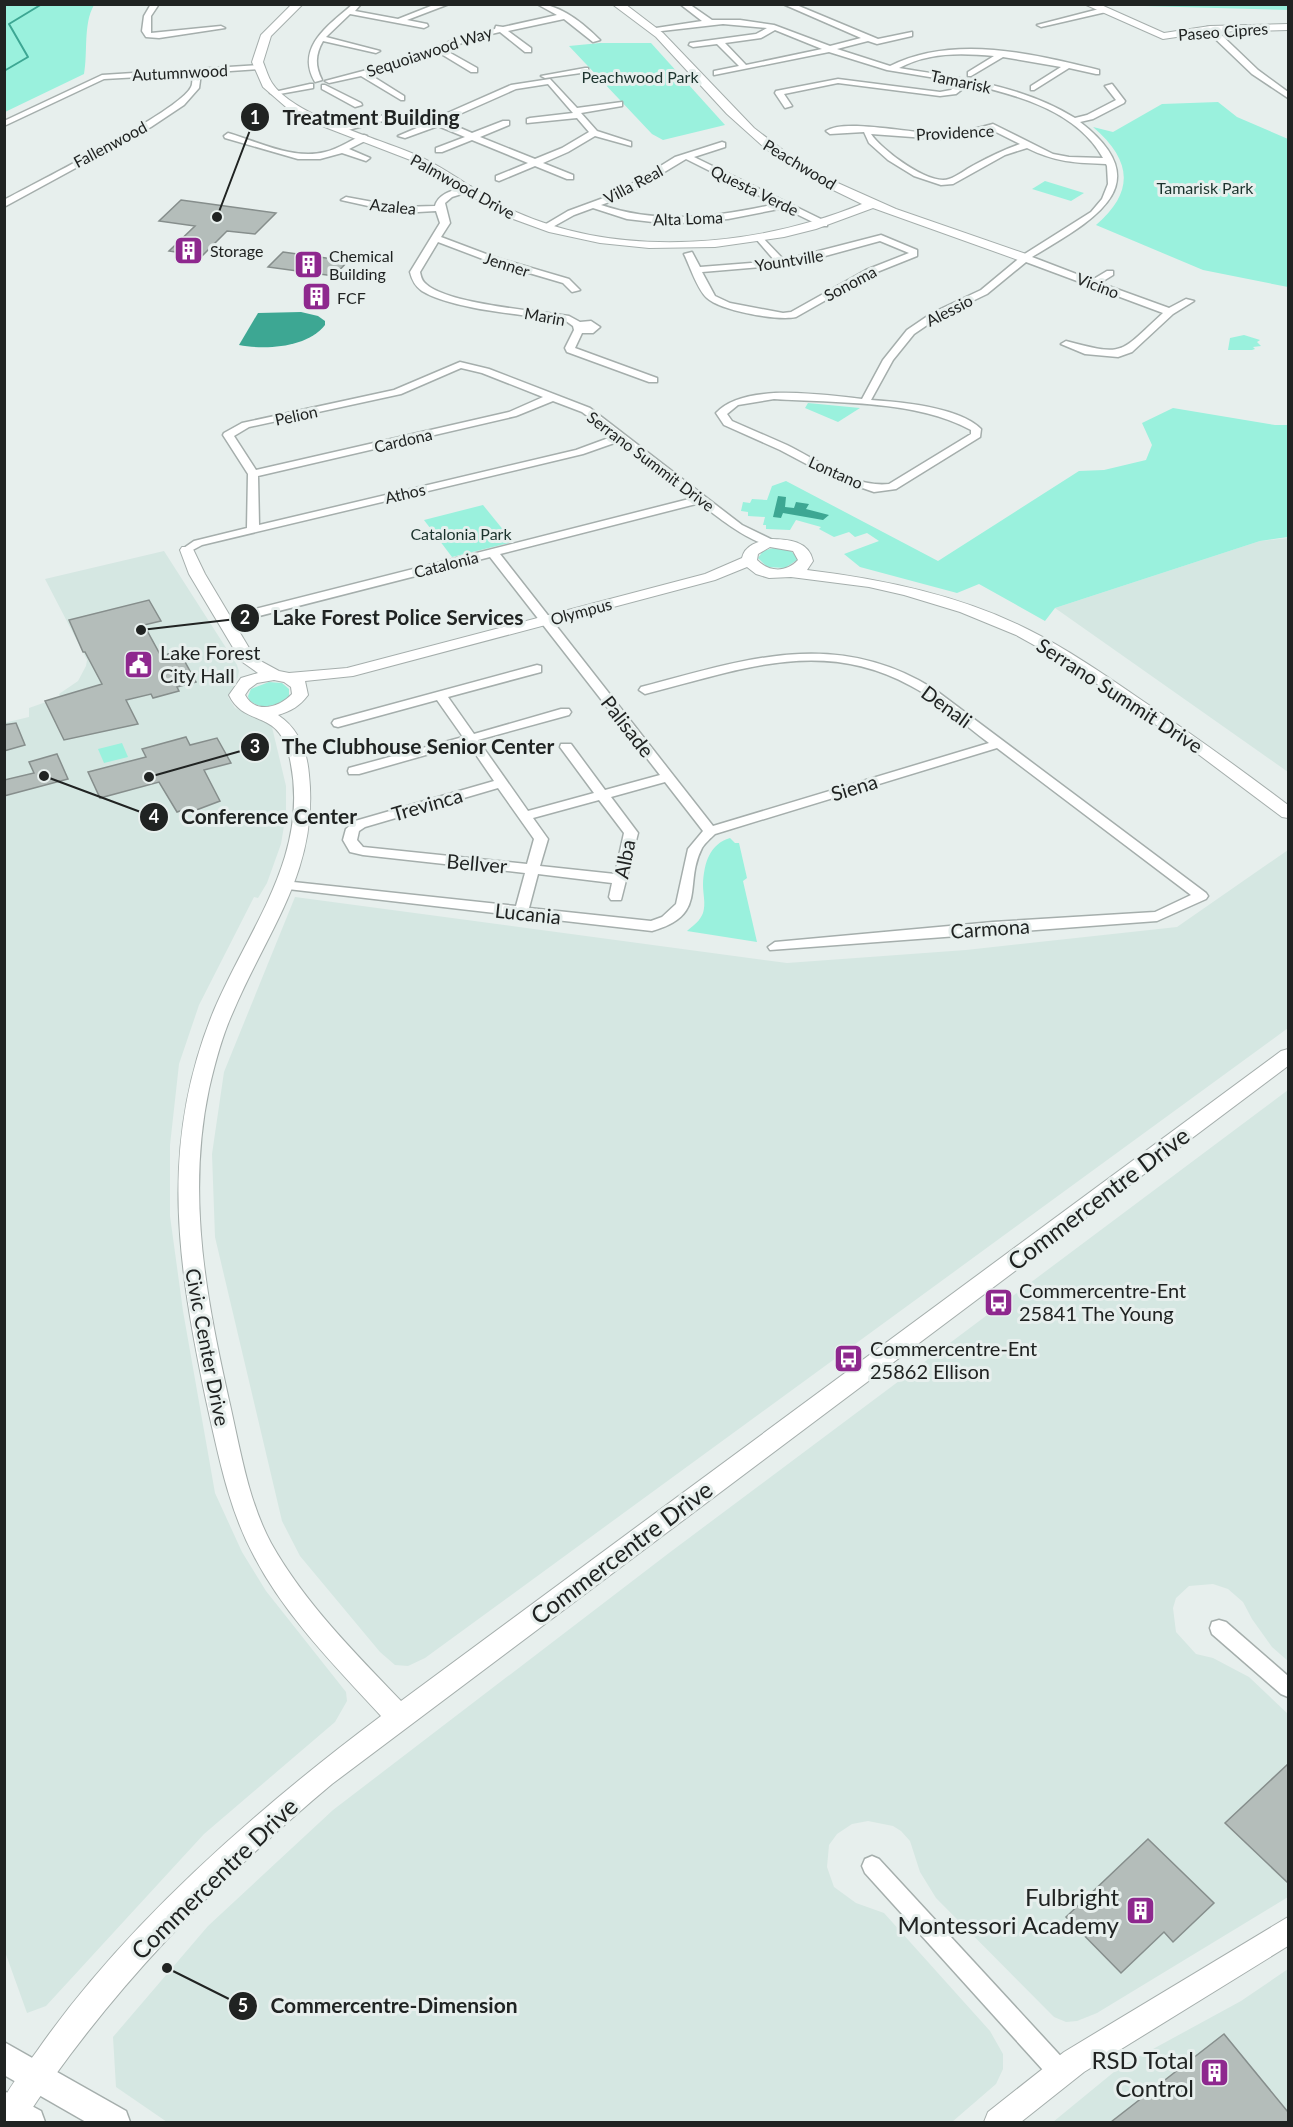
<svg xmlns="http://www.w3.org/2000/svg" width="1293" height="2127" font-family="Lato,sans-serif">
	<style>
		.built { fill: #d5e7e2 }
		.green { fill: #9af1dd }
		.water { fill: #3da793 }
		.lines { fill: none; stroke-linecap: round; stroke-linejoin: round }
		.stream { stroke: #3da793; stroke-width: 2 }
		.building { fill: #b4bdba; stroke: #868e8c; stroke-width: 1.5 }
		.minor-casing { stroke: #a5aeac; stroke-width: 3 }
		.tertiary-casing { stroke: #a5aeac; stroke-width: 2 }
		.secondary-casing { stroke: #a5aeac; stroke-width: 3 }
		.minor { fill: #fff; fill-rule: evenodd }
		.tertiary { fill: #fff; fill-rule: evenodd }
		.secondary { fill: #fff; fill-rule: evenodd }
		.labels { text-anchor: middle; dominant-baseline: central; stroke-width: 6; stroke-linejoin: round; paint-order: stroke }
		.far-street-label { font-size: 16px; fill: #202322; stroke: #e7efed }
		.far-park-label { font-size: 16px; fill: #1b332d; stroke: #e7efed }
		.far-poi-label { font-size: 16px; fill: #202322; stroke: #e7efed; text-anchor: start }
		.poi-label { font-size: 20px; fill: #202322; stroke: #e7efed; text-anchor: start }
		.street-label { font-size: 20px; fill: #202322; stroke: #e7efed }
		.near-street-label { font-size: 24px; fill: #202322; stroke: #e7efed }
		.near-poi-label { font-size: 24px; fill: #202322; stroke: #e7efed; text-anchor: end }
		.leader { fill: none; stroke: #202322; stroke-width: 2 }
		.callout-dot { fill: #202322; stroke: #e7efed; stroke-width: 2 }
		.mark-label { font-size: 18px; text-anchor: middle; font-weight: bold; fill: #fff }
		.callout-label { font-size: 21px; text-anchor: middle; font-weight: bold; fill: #202322; stroke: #e7efed; stroke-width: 6; stroke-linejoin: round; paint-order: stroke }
	</style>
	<rect width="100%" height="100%" fill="#e7efed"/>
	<g class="built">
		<polygon points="1288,538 1288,772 1055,608 1260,541"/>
		<polygon points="164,551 237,665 239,671 238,677 228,697 235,708 265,721 272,727 286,786 286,814 281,844 267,883 258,898 254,897 199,1005 179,1064 170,1145 170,1216 183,1311 215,1493 242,1552 266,1591 346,1692 347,1701 335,1722 204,1834 46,2006 27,2013 4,1949 4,723 29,717 29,708 60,697 59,694 78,681 86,666 87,660 45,579"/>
		<polygon points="1288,850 1288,1028 425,1658 408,1666 395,1665 380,1652 300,1556 282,1521 215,1237 212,1154 224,1072 295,897 787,963 966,950 1177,927"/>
		<polygon points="1288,1090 1288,1661 1272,1647 1252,1619 1243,1602 1228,1589 1213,1584 1189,1586 1176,1598 1173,1608 1176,1632 1196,1654 1213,1658 1249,1677 1288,1714 1288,1897 1097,2013 1077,2021 1066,2022 1054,2017 936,1898 920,1872 910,1841 901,1831 893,1826 868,1821 852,1824 837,1834 829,1845 827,1867 834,1887 856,1903 884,1913 990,2031 1003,2054 1003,2069 996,2084 952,2122 167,2122 116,2087 113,2037 208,1926 333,1810 669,1553"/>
		<polygon points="1288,1969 1288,2122 1053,2122 1120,2067 1241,2001"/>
	</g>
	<g class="green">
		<polygon points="1288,4 1288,10 1107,5 1107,4"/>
		<path d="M4 5H94C83 24 88 53 84 74L5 112Z"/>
		<polygon points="600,43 651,43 725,125 663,140 652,134 569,46"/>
		<path d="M1218 102 1237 117 1288 139V287L1203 270 1096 225C1135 192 1132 160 1093 127L1113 132 1162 104Z"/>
		<polygon points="1045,181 1084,193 1071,201 1032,189"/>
		<polygon points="1244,335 1260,340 1257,342 1261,346 1253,347 1255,349 1252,350 1228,350 1230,338"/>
		<polygon points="808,403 860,408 838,422 805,408"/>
		<polygon points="1173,408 1275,425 1288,425 1288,537 1260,541 1055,608 1045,621 979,584 957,593 860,567 844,554 879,541 867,533 855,537 849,532 834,537 819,529 821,527 796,520 790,530 766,529 766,525 763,525 765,517 748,516 748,512 741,511 743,502 750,503 752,499 767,500 772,486 786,481 938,561 1079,471 1104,470 1146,460 1152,445 1142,423"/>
		<polygon points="483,505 513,542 452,557 424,520"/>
		<polygon points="773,548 791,551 797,557 797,560 785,568 767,567 758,558 763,551"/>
		<path d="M269 682 282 683 289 689V697C277 706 262 711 249 700L248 696 251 689Z"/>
		<polygon points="122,743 128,757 104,763 98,749"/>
		<path d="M730 838 735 843H739L747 878 743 881 757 942 687 931C694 925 700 921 703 913 706 904 703 894 703 885 704 862 710 844 730 838Z"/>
	</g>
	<g class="water">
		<path d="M301 312 318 316 325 321V325C307 348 265 350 239 345L258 313Z"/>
		<polygon points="778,496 786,497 785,507 794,508 796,502 809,504 806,509 829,515 823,520 783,513 781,518 773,517"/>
	</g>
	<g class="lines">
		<polyline class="stream" points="4,71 28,57 9,24 42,4"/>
	</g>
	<g class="building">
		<polygon points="181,200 276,213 255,234 227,231 202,256 169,251 195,226 159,221"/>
		<polygon points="283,252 348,261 334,276 268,267"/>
		<polygon points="149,600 161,621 144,625 161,656 179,651 196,682 177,687 179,691 153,698 151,694 126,700 138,724 64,740 45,701 102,684 85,652 83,652 69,620"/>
		<polygon points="16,723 25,745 4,751 4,725"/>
		<polygon points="186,737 190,745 217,738 231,763 204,770 220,801 191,812 189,808 177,812 159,782 100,798 88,772 146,757 142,749"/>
		<polygon points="57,754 68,779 4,796 4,780 34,773 29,762"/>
		<polygon points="1288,1764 1288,1883 1225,1823"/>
		<polygon points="1148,1839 1214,1903 1173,1942 1164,1932 1121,1973 1066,1917"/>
		<polygon points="1224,2034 1288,2112 1288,2122 1111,2122"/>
	</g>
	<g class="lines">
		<defs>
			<g id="minor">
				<polygon points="151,4 159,4 151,16 151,33 221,26 225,28 159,38 146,37 142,31 144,16"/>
				<path d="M353 4H361L355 11 398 19 436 4H449L407 20 427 24 428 26 424 28 350 14 326 37 380 51 376 53 323 41C315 55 315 66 322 80L315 82C295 47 329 25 353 4Z"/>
				<path d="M537 4C560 4 584 24 600 40L593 42 564 19 508 31 531 48V52H525L500 32 474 38 445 50 477 68V72H471L438 52 407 65 369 74 404 96V100H401L361 76 329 83 325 81 401 61 469 34 495 29 496 26 503 27 557 15Z"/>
				<path d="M680 4H689L712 20H740L774 25 830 46 861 38 783 4H794L878 39 912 32V36L877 44 868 41 837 49 890 66C954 34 1034 54 1099 70V74H1096L1069 68 1034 90H1031V86L1061 67 1003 57 971 76H968V72L994 56C961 53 929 52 899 68 960 78 1021 85 1075 118L1087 115 1116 100 1105 86 1112 84 1125 101 1124 103 1093 119 1080 122C1163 186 1089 222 1032 257L1092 280 1107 271H1113V275L1100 283 1169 308 1186 299 1194 301 1173 314 1132 352 1118 357 1085 354 1061 344 1066 341C1126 357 1119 353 1163 313L1026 262 987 294 939 317 914 334 893 360 871 400C902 402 959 407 981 429L980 437 896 489 874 492 831 477 780 450 724 425 716 413C744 382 823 395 862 399L883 360 907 330 932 313 981 290 1023 255 1091 212 1102 199 1108 184 1107 166 1106 164C1075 163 1055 162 1027 148L1005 155 953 184 941 185 914 176 888 160 869 143 864 132 830 134 826 131C846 118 915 135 942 133 960 132 976 129 993 124L1053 154 1069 157 1103 158C1077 111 1018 95 969 84L956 94 940 96 838 83 784 94 792 106 785 108 775 93 776 91 838 79 940 92 951 90 960 82 887 70 829 52 714 75V71L739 66 717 44 693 47 689 45 690 43 756 34 767 28 723 24 653 32V28H656L702 21ZM775 30 822 49 746 65 725 43 761 38ZM992 130 1020 144C1003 150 989 157 974 165 966 169 958 176 949 179 929 186 882 150 871 134L940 139 970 136ZM774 399C836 403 916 400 971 430V434L889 484C853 488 818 460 787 445 769 437 750 429 732 421L727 414 738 405Z"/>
				<polygon points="1103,8 1107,10 1106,12 1041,27 1037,25"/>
				<polygon points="1207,27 1213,27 1258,70 1288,92 1288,98 1252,74 1207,31"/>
				<path d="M258 65H261V69L201 73 199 88 184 105 151 127 4 207V200C35 183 180 111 191 87 193 84 192 77 193 74L104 79 4 126V121L102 75Z"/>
				<polygon points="585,68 588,68 588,72 545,78 541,76"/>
				<path d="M550 79 577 108 622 102V106L581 113 597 131 631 142V146L595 136 568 152 543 163 573 175V179H567L535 166 499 181 496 180V176L528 163 472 140 442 152H436V148L465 137 438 126 405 138 398 136 431 122 429 121 391 119 340 132 336 129 391 113 436 118 511 85ZM548 84 573 113 530 118 527 119V123L577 118 589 132 562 148 535 159 480 137 509 125V121H503L472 133 444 121 516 89Z"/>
				<polygon points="310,84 313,84 313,88 274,95 270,93"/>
				<polygon points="325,85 361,103 362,105 355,107 322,89 322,85"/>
				<path d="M228 133C259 142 293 160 325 152 339 149 350 140 364 135L367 136V140L349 149 370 158 366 161 342 153 320 159H298L225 138 224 136Z"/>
				<path d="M722 142 725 143V147L694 157 827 222V226H821L784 208 728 219 670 224 627 219 593 208 574 215 549 229 541 227 568 211 617 193 675 157ZM686 159 776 204C717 217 660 225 601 205L623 197Z"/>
				<path d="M468 186 471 187V191L452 197 445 203 450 223 441 237 494 257 569 279 580 290 572 292 563 283 488 261 438 242 420 272C421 277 422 281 426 284 448 304 537 311 569 316L580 322 591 321 600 327 593 333H582L575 348 657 378V382H649L567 352 565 348 574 330 573 326 566 321C528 315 453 310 422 291 415 286 412 280 410 272L440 223 436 211 400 213 341 200 346 197 400 207 435 206C439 192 456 190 468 186Z"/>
				<path d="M881 235 917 250V256L872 274 796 317C778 321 721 311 707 298 697 289 690 266 684 254L692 252 700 267 775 261 756 239 761 236 784 260ZM880 241 909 253 866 270 791 312 783 313 730 303 715 296 702 272 796 264Z"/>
				<path d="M460 362 489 369 590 408 742 525 779 543 777 545C757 549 716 516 700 503L500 554 713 826 989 743C963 724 940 701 911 686 821 636 736 671 645 694L639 690 641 687C744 660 835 627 934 689L1206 893 1208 896 1206 899 1157 921 770 950 768 947 775 942 993 922 1155 912 1191 895 997 748 715 834C711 838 705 843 702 848 683 885 709 915 652 931L279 888 277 885 279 882 284 881 516 906 525 873 363 855 350 852 343 840 346 829 355 821 494 781 468 743 359 774H349L348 771 349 768 463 737 437 700 338 727 334 726 332 723 334 720 537 665 541 666V672L448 697 474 734 561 709H569L571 712 569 715 478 740 528 811 594 793 560 747 561 744H571L605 790 660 775 490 557 224 625 218 621 220 618 693 498 620 441 583 454 202 545 187 553 181 550 194 541 247 528 248 474 223 435 224 433 242 423 394 390ZM461 368 482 373 543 397 509 412 256 470 234 436 249 427 401 394ZM553 401 582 412 614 436 576 450 259 525 258 476 516 416ZM665 782 703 831 688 849 676 904 662 917 651 921 529 908 538 874 612 883 609 897 611 900H621L638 833 611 797ZM498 788 534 839 527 864 363 847 357 840 359 831 365 827ZM599 800 624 833 615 874 540 866 548 839 533 818Z"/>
				<polygon points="1219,1620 1226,1622 1288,1676 1288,1697 1281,1694 1212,1634 1210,1628 1212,1622"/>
				<polygon points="872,1856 879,1859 1068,2064 1071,2072 1068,2080 1060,2083 1052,2080 865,1873 862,1866 865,1859"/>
			</g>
			<g id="tertiary">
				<path d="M292 4H303L271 36 263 62C266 69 268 77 272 83 293 115 373 137 409 152 447 167 478 195 516 212 621 259 758 247 862 204L823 185 766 149 727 114 656 37 612 4H625L663 33 754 128 801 164 831 180 896 209 1029 255 1031 258 1029 261H1021L873 208 816 229 784 237 715 247 649 248 600 243 549 232 505 216 413 161 317 124 286 107 263 87 252 62 261 35Z"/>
				<polygon points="1084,4 1099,4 1164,33 1210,26 1288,24 1288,30 1210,32 1163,39"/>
				<path d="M770 539C788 539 809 541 813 561L807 570C882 579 961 595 1029 630 1067 649 1102 673 1137 697 1189 732 1239 768 1288 805V818L1282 817 1194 751 1068 664 1016 635 960 612 904 595 869 587 791 577 769 578 756 574 747 567 715 580 353 676 305 681 308 695C300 706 291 711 278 715 299 729 307 750 309 775 319 870 268 929 233 1012 222 1036 215 1063 209 1089 186 1198 207 1302 231 1409 241 1454 249 1502 271 1543 304 1602 354 1652 401 1701L1281 1051 1288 1049V1066L332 1784C214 1883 107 1993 23 2122H4C4 2116 3 2107 4 2100 7 2089 30 2061 37 2051 126 1923 257 1809 381 1716 336 1667 285 1616 254 1556 228 1508 218 1453 206 1400 178 1265 159 1148 212 1015 247 929 313 855 289 755 278 708 245 728 229 695L241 678 258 673 241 661 189 574 180 550 182 547H192L205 574 255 658 279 671 289 673 347 668 705 574 742 558C745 545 757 542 770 539ZM770 547 793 551 798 560C786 573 769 572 757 560L758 554ZM274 680 284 682 291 687 292 694C279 708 255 714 245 695L249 689 257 683Z"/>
				<polygon points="1288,1917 1288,1946 1084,2072 1021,2122 984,2122 988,2112 1064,2052"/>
			</g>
			<g id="secondary">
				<polygon points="4,2042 126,2111 130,2122 86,2122 4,2075"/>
				<polygon points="4,2091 41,2111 45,2122 4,2122"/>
			</g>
		</defs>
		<use href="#minor" class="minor-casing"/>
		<use href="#tertiary" class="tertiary-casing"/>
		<use href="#secondary" class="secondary-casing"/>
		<use href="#minor" class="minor"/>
		<use href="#tertiary" class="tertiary"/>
		<use href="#secondary" class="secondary"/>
	</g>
	<defs>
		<symbol id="building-square" viewBox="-11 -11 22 22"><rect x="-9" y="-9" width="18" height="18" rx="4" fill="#8e288e" stroke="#e7efed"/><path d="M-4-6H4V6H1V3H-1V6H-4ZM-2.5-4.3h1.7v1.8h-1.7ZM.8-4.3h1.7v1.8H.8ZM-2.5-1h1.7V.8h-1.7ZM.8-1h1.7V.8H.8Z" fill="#fff"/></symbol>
		<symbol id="civic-square" viewBox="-11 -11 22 22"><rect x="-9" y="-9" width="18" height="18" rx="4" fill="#8e288e" stroke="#e7efed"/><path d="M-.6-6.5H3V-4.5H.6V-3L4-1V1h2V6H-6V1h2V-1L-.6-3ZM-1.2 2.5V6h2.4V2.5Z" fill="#fff"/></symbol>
		<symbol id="bus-square" viewBox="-11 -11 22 22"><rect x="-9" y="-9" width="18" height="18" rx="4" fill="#8e288e" stroke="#e7efed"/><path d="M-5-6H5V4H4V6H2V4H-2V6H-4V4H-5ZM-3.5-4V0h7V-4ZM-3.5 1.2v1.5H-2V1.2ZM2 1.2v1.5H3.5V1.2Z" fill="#fff"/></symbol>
	</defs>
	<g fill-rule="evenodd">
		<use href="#building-square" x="172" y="234" width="33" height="33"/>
		<use href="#building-square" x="292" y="248" width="33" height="33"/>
		<use href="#building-square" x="300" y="280" width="33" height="33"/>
		<use href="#civic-square" x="122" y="648" width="33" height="33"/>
		<use href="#bus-square" x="982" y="1286" width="33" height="33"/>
		<use href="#bus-square" x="832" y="1342" width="33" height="33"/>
		<use href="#building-square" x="1124" y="1894" width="33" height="33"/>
		<use href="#building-square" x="1198" y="2056" width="33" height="33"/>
	</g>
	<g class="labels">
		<g class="far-street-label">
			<text transform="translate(1223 31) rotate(-4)">Paseo Cipres</text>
			<text transform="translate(429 51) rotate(-18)">Sequoiawood Way</text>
			<text transform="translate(180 72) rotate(-3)">Autumnwood</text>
			<text transform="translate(961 81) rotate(12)">Tamarisk</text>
			<text transform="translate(955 132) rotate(-3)">Providence</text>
			<text transform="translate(110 144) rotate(-28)">Fallenwood</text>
			<text transform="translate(800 164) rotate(31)">Peachwood</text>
			<text transform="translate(633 184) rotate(-28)">Villa Real</text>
			<text transform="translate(463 186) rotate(29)">Palmwood Drive</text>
			<text transform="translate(755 190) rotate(26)">Questa Verde</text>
			<text transform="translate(393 206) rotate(6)">Azalea</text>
			<text transform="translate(688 218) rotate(-2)">Alta Loma</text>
			<text transform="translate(789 260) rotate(-9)">Yountville</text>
			<text transform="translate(507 264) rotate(18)">Jenner</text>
			<text transform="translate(850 283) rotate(-28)">Sonoma</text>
			<text transform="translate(1098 285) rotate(21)">Vicino</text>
			<text transform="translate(949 310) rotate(-27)">Alessio</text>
			<text transform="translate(545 316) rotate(10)">Marin</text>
			<text transform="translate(296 415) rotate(-12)">Pelion</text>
			<text transform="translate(403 440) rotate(-13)">Cardona</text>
			<text transform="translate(651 461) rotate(37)">Serrano Summit Drive</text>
			<text transform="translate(836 472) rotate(24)">Lontano</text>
			<text transform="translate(405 493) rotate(-13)">Athos</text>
			<text transform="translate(446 564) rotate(-14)">Catalonia</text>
			<text transform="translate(581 611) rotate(-15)">Olympus</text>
		</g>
		<g class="far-park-label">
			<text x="640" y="76">Peachwood Park</text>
			<text x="1205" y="187">Tamarisk Park</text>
			<text x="461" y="533">Catalonia Park</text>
		</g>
		<g class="far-poi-label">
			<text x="210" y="250">Storage</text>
			<text x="329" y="255">Chemical<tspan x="329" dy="18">Building</tspan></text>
			<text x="337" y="297">FCF</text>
		</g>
		<g class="poi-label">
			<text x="160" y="652">Lake Forest<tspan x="160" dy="23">City Hall</tspan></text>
			<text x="1019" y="1290">Commercentre-Ent<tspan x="1019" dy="23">25841 The Young</tspan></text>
			<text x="870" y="1348">Commercentre-Ent<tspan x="870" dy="23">25862 Ellison</tspan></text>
		</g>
		<g class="street-label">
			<text transform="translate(1120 695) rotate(33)">Serrano Summit Drive</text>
			<text transform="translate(947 706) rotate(36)">Denali</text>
			<text transform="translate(628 726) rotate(52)">Palisade</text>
			<text transform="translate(854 787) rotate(-17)">Siena</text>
			<text transform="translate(427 804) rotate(-16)">Trevinca</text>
			<text transform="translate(624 859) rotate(-79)">Alba</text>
			<text transform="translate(477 863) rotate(5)">Bellver</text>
			<text transform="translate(528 913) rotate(6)">Lucania</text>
			<text transform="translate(990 928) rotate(-4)">Carmona</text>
			<text transform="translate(208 1347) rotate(79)">Civic Center Drive</text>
		</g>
		<g class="near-street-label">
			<text transform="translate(1098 1198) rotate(-37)">Commercentre Drive</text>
			<text transform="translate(621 1552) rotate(-37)">Commercentre Drive</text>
			<text transform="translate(214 1878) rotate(-44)">Commercentre Drive</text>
		</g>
		<g class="near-poi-label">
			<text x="1119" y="1896">Fulbright<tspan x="1119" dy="28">Montessori Academy</tspan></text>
			<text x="1194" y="2059">RSD Total<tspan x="1194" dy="28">Control</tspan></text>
		</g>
	</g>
	<path class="leader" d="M217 217L255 117M141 630L245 618M149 777L255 747M44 776L154 817M167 1968L243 2006"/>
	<g class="callout-dot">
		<circle cx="217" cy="217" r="6"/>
		<circle cx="141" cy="630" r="6"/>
		<circle cx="149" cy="777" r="6"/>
		<circle cx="44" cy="776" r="6"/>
		<circle cx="167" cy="1968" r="6"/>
		<circle cx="255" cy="117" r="15"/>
		<circle cx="245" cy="618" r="15"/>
		<circle cx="255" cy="747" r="15"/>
		<circle cx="154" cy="817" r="15"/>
		<circle cx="243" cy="2006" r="15"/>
	</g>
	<g class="mark-label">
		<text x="255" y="124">1</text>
		<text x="245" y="624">2</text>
		<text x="255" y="753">3</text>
		<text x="154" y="823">4</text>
		<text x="243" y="2012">5</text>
	</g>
	<g class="callout-label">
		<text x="371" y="125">Treatment Building</text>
		<text x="398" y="625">Lake Forest Police Services</text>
		<text x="418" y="754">The Clubhouse Senior Center</text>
		<text x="269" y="824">Conference Center</text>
		<text x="394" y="2013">Commercentre-Dimension</text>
	</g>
	<rect width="1293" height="2127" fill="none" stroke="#202322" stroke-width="12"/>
</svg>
